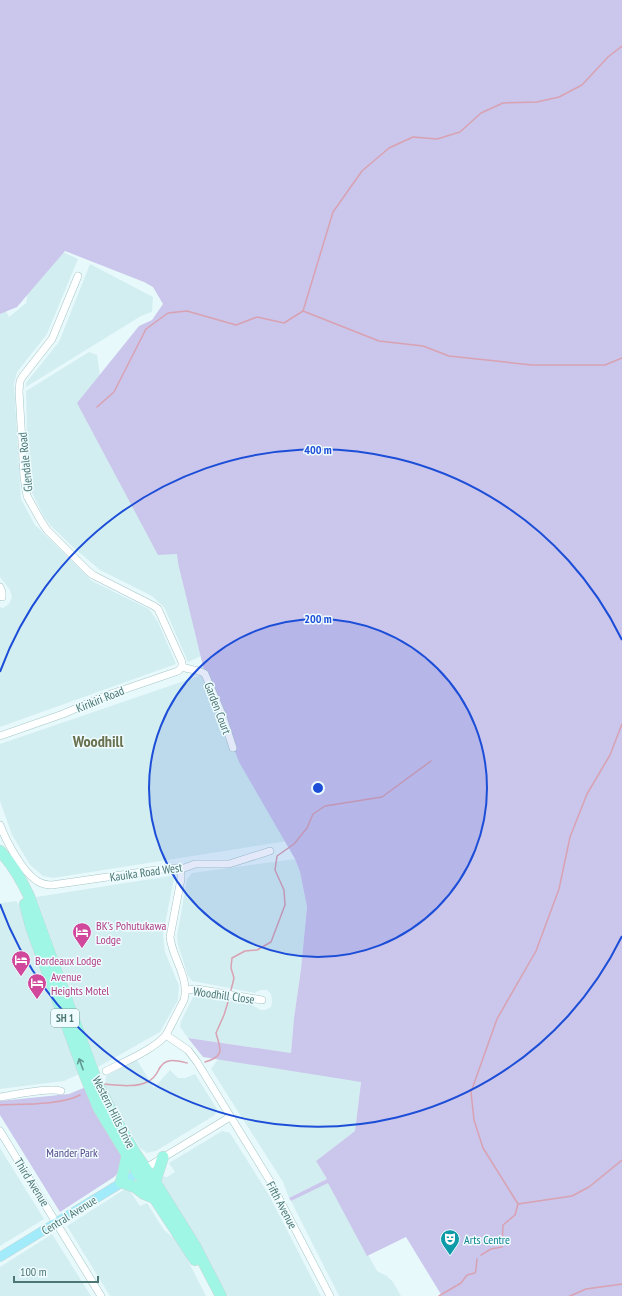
<svg xmlns="http://www.w3.org/2000/svg" width="622" height="1296" font-family="'PT Sans Narrow',sans-serif">
	<style>
		.residential { fill: #d3eef1 }
		.green { fill: #cbc6eb }
		.lines { fill: none; stroke-linecap: round; stroke-linejoin: round }
		.stream { stroke: #d8a2b2; stroke-width: 1.5 }
		.minor-casing { stroke: #a6c7c7; stroke-width: 8 }
		.major-casing { stroke: #c9d6d5; stroke-width: 10 }
		.highway-casing { stroke: #c9d6d5; stroke-width: 12 }
		.minor { stroke: #fff; stroke-width: 7 }
		.major { stroke: #a1ebfa; stroke-width: 9 }
		.highway { stroke: #a0f6e5; stroke-width: 11 }
		.oneway { stroke: #619790 }
		.ring { fill: none; stroke: #1d4ed8; stroke-width: 2 }
		.labels { text-anchor: middle; dominant-baseline: central; stroke-width: 3; stroke-linejoin: round; paint-order: stroke }
		.shield { fill: #effcff; stroke: #7d9f9d; stroke-width: 1 }
		.shield-label { font-size: 11px; font-weight: bold; fill: #4c7773 }
		.street-label { font-size: 12px; fill: #4c7773; stroke: #effcff }
		.hotel-label { font-size: 12px; fill: #b23c85; stroke: #effcff; text-anchor: start }
		.park-label { font-size: 12px; fill: #594989; stroke: #effcff }
		.culture-label { font-size: 12px; fill: #0d838f; stroke: #effcff; text-anchor: start }
		.district-label { font-size: 16px; font-weight: bold; fill: #69714e; stroke: #effcff }
		.centre { fill: #1d4ed8; stroke: #effcff; stroke-width: 2 }
		.ring-label { font-size: 12px; text-anchor: middle; font-weight: bold; fill: #1d4ed8; stroke: #effcff; stroke-width: 3; stroke-linejoin: round; paint-order: stroke }
	</style>
	<rect width="100%" height="100%" fill="#e8f9fc"/>
	<g class="residential">
		<polygon points="44,243 78,259 47,334 17,372 14,384 21,499 35,525 92,581 149,609 158,622 176,664 0,727 0,607 3,608 9,604 12,597 10,590 0,577 0,300 9,317 26,303 33,263"/>
		<polygon points="90,264 153,297 152,312 141,316 26,387 26,383 59,342"/>
		<polygon points="89,352 97,355 113,461 138,450 215,650 188,662 164,607 152,596 100,570 74,548 51,526 44,517 28,485 26,391"/>
		<polygon points="219,669 288,841 53,878 43,876 30,865 12,835 0,801 0,744"/>
		<polygon points="295,859 300,872 307,907 301,969 294,1018 291,1053 188,1038 180,1027 181,1021 193,997 199,995 250,1004 261,1010 265,1010 271,1007 272,1001 271,994 267,990 260,990 255,993 192,981 188,976 178,945 177,936 187,879 192,873"/>
		<polygon points="170,876 174,878 163,935 165,952 179,986 178,1000 160,1032 98,1067 36,897"/>
		<polygon points="16,901 19,905 75,1060 79,1074 64,1081 0,1089 0,903"/>
		<polygon points="218,1059 361,1081 355,1131 316,1161 327,1179 289,1198 283,1182 211,1069"/>
		<polygon points="137,1060 154,1088 170,1070 178,1078 185,1078 195,1074 217,1109 215,1115 156,1151 147,1153 140,1148 105,1089 106,1076"/>
		<polygon points="222,1131 230,1133 269,1195 321,1296 228,1296 203,1251 162,1183 161,1176 167,1177 175,1172 169,1163"/>
		<polygon points="0,1148 44,1219 0,1246"/>
		<polygon points="328,1182 377,1271 387,1276 393,1282 401,1296 339,1296 291,1201"/>
		<polygon points="125,1189 130,1191 140,1206 147,1203 164,1230 179,1243 206,1296 110,1296 67,1226"/>
		<polygon points="52,1234 91,1296 0,1296 0,1267"/>
	</g>
	<g class="green">
		<polygon points="0,0 622,0 622,1296 442,1296 406,1237 367,1256 328,1183 291,1201 289,1198 327,1179 316,1161 355,1131 361,1082 203,1057 188,1038 291,1053 294,1018 301,969 307,907 300,872 295,859 239,762 204,670 178,563 177,554 158,555 77,403 139,326 152,320 163,304 153,287 144,282 65,251 17,307 0,314"/>
		<path d="M86 1087 121 1153C123 1161 121 1171 114 1177L60 1212 0 1115V1101L69 1094Z"/>
	</g>
	<g class="lines">
		<g class="stream">
			<polyline points="303,311 379,341 423,346 449,356 532,365 605,365 622,358"/>
			<polyline points="97,407 114,392 146,329 168,313 187,311 236,325 257,317 284,323 303,311 333,212 362,171 389,148 413,137 437,139 460,132 481,113 503,103 537,102 559,97 582,85 608,57 622,46"/>
			<polyline points="231,990 234,978 231,968 232,958 245,951 257,950 271,942 285,905 284,890 275,870 277,856 294,844 307,828 313,814 325,806 382,797 431,761"/>
			<path d="M205 1062C226 1056 220 1048 216 1033L224 1015 228 1002"/>
			<path d="M103 1084C116 1085 135 1088 147 1082 152 1080 156 1075 158 1071 164 1057 175 1060 187 1063"/>
			<path d="M0 1105C21 1104 62 1105 80 1095"/>
			<polyline points="518,1204 572,1196 589,1187 622,1160"/>
			<polyline points="481,1255 491,1249 502,1247 503,1225 515,1215 518,1204 483,1148 474,1120 471,1092 497,1019 536,951 559,889 570,837 587,794 610,755 622,724"/>
			<path d="M439 1296 461 1283 467 1275 475 1273C477 1269 476 1264 477 1259"/>
			<polyline points="570,1296 586,1289 622,1284"/>
		</g>
		<defs>
			<g id="minor">
				<polyline points="78,276 52,339 23,376 20,381 19,391 24,477 27,496 41,521 47,530 88,571 93,575 154,606 158,609 182,662 182,667"/>
				<polyline points="0,587 2,592 2,597"/>
				<path d="M0 736 63 714 105 696 178 671 182 667C189 670 199 669 205 674L222 714 233 748"/>
				<path d="M0 825C6 841 22 871 37 881 42 884 46 885 52 885L170 868H177L179 870 195 864H229L270 851"/>
				<polyline points="186,990 197,989 262,1000"/>
				<polyline points="166,1035 188,1050 197,1062 270,1181 330,1296"/>
				<path d="M106 1071C124 1062 153 1050 166 1035L184 1000C190 978 172 958 170 937L181 879V874L179 870"/>
				<path d="M0 1097C14 1095 49 1087 61 1091"/>
				<polyline points="0,1131 101,1296"/>
				<polyline points="146,1168 230,1117"/>
			</g>
			<polyline id="major" points="0,1257 144,1169"/>
			<g id="highway">
				<path d="M0 851C13 865 21 879 29 896L94 1074 100 1089 112 1113 135 1153 155 1182 195 1246 221 1296"/>
				<polyline points="25,904 31,927 86,1078 99,1109 138,1173 195,1260"/>
				<polyline points="127,1156 121,1182 135,1187 144,1194 154,1198"/>
				<polyline points="155,1182 163,1157"/>
			</g>
		</defs>
		<use href="#minor" class="minor-casing"/>
		<use href="#major" class="major-casing"/>
		<use href="#highway" class="highway-casing"/>
		<use href="#minor" class="minor"/>
		<use href="#major" class="major"/>
		<use href="#highway" class="highway"/>
	</g>
	<defs><path id="oneway-shaft" d="M-6 0H5M1.5-3L5.5 0L1.5 3" fill="none" stroke-width="1.6" stroke-linecap="round" stroke-linejoin="round"/></defs>
	<use class="oneway" href="#oneway-shaft" transform="translate(81 1064) rotate(-110)"/>
	<circle cx="318" cy="788" r="169" fill="#1d4ed8" fill-opacity=".12"/>
	<g class="ring">
		<circle cx="318" cy="788" r="169"/>
		<path d="M622 936A338 338 0 0 1 0 904M0 672A338 338 0 0 1 622 640"/>
	</g>
	<defs>
		<symbol id="hotel-pin" viewBox="-11 -11 22 30"><path d="M0 17L-7.5 6A9.5 9.5 0 1 1 7.5 6Z" fill="#d1479c" stroke="#effcff"/><path d="M-6-4.5h1.5V1H6V5H4.5V3h-9V5H-6ZM-4 0a1.8 1.8 0 1 1 3.6 0ZM.5 0V-2.5h3Q6-2.5 6 0Z" fill="#fff"/></symbol>
		<symbol id="theatre-pin" viewBox="-11 -11 22 30"><path d="M0 17L-7.5 6A9.5 9.5 0 1 1 7.5 6Z" fill="#0f9aa8" stroke="#effcff"/><path d="M-5-5.5Q0-4 5-5.5V0Q5 5 0 6Q-5 5-5 0ZM-3.3-2.5H-1v1.5H-3.3ZM1-2.5H3.3v1.5H1ZM-2.8 1Q0 5.5 2.8 1Z" fill="#fff"/></symbol>
	</defs>
	<g fill-rule="evenodd">
		<use href="#hotel-pin" x="71" y="921" width="22" height="30"/>
		<use href="#hotel-pin" x="10" y="949" width="22" height="30"/>
		<use href="#hotel-pin" x="26" y="972" width="22" height="30"/>
		<use href="#theatre-pin" x="439" y="1228" width="22" height="30"/>
	</g>
	<g class="labels">
		<rect class="shield" x="51" y="1009" width="28" height="18" rx="3"/>
		<g class="shield-label">
			<text x="65" y="1018">SH 1</text>
		</g>
		<g class="street-label">
			<text transform="translate(25 462) rotate(-96)">Glendale Road</text>
			<text transform="translate(100 699) rotate(-22)">Kirikiri Road</text>
			<text transform="translate(218 708) rotate(69)">Garden Court</text>
			<text transform="translate(146 872) rotate(-8)">Kauika Road West</text>
			<text transform="translate(224 995) rotate(8)">Woodhill Close</text>
			<text transform="translate(114 1112) rotate(63)">Western Hills Drive</text>
			<text transform="translate(32 1182) rotate(58)">Third Avenue</text>
			<text transform="translate(282 1205) rotate(62)">Fifth Avenue</text>
			<text transform="translate(69 1215) rotate(-32)">Central Avenue</text>
		</g>
		<g class="hotel-label">
			<text x="96" y="925">BK's Pohutukawa<tspan x="96" dy="14">Lodge</tspan></text>
			<text x="35" y="960">Bordeaux Lodge</text>
			<text x="51" y="976">Avenue<tspan x="51" dy="14">Heights Motel</tspan></text>
		</g>
		<g class="park-label">
			<text x="72" y="1152">Mander Park</text>
		</g>
		<g class="culture-label">
			<text x="464" y="1239">Arts Centre</text>
		</g>
		<g class="district-label">
			<text x="98" y="741">Woodhill</text>
		</g>
	</g>
	<circle cx="318" cy="788" r="6" class="centre"/>
	<g class="ring-label">
		<text x="318" y="454">400 m</text>
		<text x="318" y="623">200 m</text>
	</g>
	<path d="M14 1276v6h84v-6" fill="none" stroke="#4c7773" stroke-width="2"/>
	<text x="20" y="1276" font-size="12" fill="#4c7773" stroke="#effcff" stroke-width="3" paint-order="stroke">100 m</text>
</svg>
